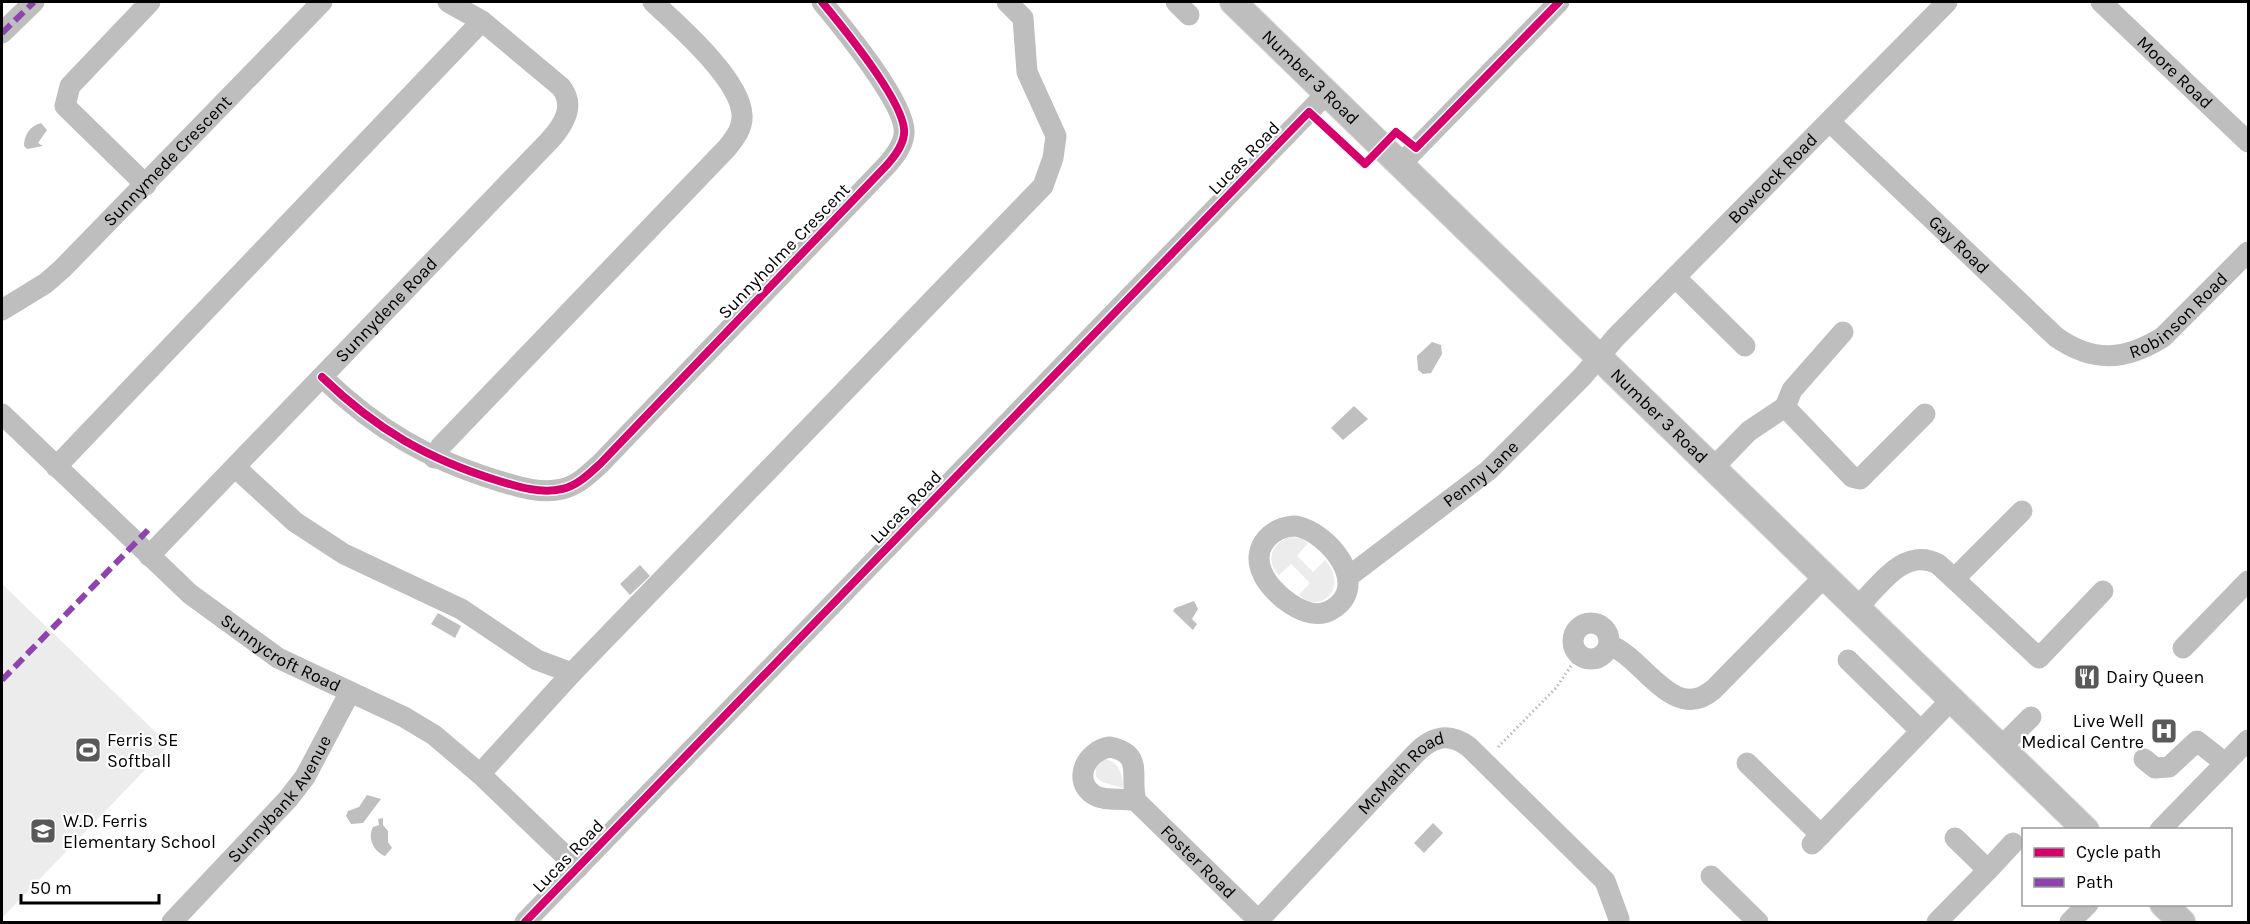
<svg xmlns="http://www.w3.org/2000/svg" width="2250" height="924" font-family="Karla,sans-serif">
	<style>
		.green { fill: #ececec }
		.water { fill: #bfbfbf }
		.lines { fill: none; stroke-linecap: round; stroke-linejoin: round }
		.major-casing { stroke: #dbdbdb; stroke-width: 28 }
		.path { stroke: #b9b9b9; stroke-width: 3; stroke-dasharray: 1.5 3; stroke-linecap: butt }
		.minor { stroke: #bebebe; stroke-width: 21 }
		.major { stroke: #bebebe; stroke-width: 26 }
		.quiet { stroke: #8e44ad; stroke-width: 6; stroke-dasharray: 12 6; stroke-linecap: butt }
		.cycleway-casing { stroke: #fff; stroke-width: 11 }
		.cycleway { stroke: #d6006c; stroke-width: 8 }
		.labels { text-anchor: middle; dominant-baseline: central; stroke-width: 4.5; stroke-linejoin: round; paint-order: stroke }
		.street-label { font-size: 18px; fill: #000; stroke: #fff }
		.poi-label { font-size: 18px; fill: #000; stroke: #fff; text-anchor: start }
	</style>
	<rect width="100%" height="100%" fill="#fff"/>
	<g class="green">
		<path d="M1290 537 1300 538 1308 543 1297 556 1313 572 1325 560C1349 586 1322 616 1299 595L1310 583 1291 564 1279 575C1265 562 1271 543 1290 537Z"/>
		<polygon points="2,584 169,745 2,918"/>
		<path d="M1105 759C1119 761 1123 776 1123 788L1102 782 1096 777V767Z"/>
	</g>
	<g class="water">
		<path d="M41 123 47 130 38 143 43 146 27 149 24 146C24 135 30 126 41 123Z"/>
		<polygon points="1432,342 1441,345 1442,354 1431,373 1423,374 1418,370 1417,356"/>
		<polygon points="1354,406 1368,419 1343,440 1331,428"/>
		<polygon points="640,565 650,576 630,595 620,584"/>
		<polygon points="1194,601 1198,609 1192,619 1197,624 1193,630 1173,611 1175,608"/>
		<polygon points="438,613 461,626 455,638 431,624"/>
		<polygon points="367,795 381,799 363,823 351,824 346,816 348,811 359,807"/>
		<path d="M383 818V825L388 831V842L392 848 385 856C374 852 367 838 373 827L379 825 378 819Z"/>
		<polygon points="1433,823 1443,833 1424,853 1414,843"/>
	</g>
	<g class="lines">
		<defs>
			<g id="major">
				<path id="s10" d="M1233 2 2086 830"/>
				<polyline points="2163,904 2182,922"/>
			</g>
		</defs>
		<use href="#major" class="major-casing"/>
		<polyline class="path" points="1498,747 1556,688 1579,654"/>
		<g class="minor">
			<polyline points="1176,2 1189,15"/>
			<path id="s1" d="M2101 2 2248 142"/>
			<polyline points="2,33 34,2"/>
			<path id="s2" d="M1830 122 2056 337C2093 363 2125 361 2163 337L2248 252"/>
			<polyline points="1400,165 1559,2"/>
			<polyline points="146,185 65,106 70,86 150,2"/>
			<polyline points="1676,278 1745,346"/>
			<path id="s3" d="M2 310 46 283 63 268 322 2"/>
			<path d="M322 377C376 429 427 459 499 481 519 487 541 494 562 489 577 486 589 474 600 464L886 166C894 157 903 146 904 134 908 106 841 25 822 2"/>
			<polyline points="1785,407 1852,477 1860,479 1925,414"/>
			<path id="s4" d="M2 414 190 594 278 658 404 717 434 735 480 774 578 868"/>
			<path d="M434 458 441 446 727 148C735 138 743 128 742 115 741 80 678 25 653 2"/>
			<polyline points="56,467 482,21"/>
			<polyline points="236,468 295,522 344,554 461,609 537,660 572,673"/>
			<polyline points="1712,469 1749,431 1785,407 1792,390 1843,332"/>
			<path d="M1296 526C1328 532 1373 586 1331 610 1308 624 1270 593 1262 572 1251 547 1272 526 1296 526Z"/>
			<path id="s5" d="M149 556 549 141C563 126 576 106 561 87L482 21 448 2"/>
			<path id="s6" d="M1348 577 1489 470 1582 377 1615 338 1947 2"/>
			<polyline points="1954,579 2022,511"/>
			<path d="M1857 608C1879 586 1904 546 1938 564L2039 658 2103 591"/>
			<circle cx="1591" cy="641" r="18"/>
			<path d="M1609 645C1644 657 1673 725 1714 689L1825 576"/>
			<polyline points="2183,648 2248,581"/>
			<polyline points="1848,660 1921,731"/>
			<polyline points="2002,746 2031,717"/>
			<path d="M1110 747C1145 754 1129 777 1136 801 1123 797 1105 802 1094 795 1071 780 1087 750 1110 747Z"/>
			<polyline points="2144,759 2155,768 2169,767 2197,741 2225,763"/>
			<polyline points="1747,763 1821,835"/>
			<polyline points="480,774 572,673 1043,186 1053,158 1056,136 1027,72 1023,18 1007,2"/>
			<path id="s7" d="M1136 801 1260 922"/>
			<polyline points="2160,830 2248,740"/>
			<polyline points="1812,844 1953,698"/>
			<polyline points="1988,870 2013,843"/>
			<polyline points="1711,876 1758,922"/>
			<path id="s8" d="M172 922 288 799 305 777 350 692"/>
			<polyline points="525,922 1327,93"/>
			<path id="s9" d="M1257 922 1416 753C1433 736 1449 732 1469 747L1605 881 1619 919"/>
			<polyline points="1937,922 1988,870 1955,838"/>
			<polyline points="2070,922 2088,904"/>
		</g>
		<use href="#major" class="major"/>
		<g class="quiet">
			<polyline points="2,33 34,2"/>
			<polyline points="2,680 148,530"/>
		</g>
		<defs>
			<g id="cycleway">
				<path d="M322 377C376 429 427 459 499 481 519 487 541 494 562 489 577 486 589 474 600 464L886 166C894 157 903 146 904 134 908 106 841 25 822 2"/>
				<polyline points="525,922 1309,112 1365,164 1396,132 1416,148 1559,2"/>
			</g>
		</defs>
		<use href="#cycleway" class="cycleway-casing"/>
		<use href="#cycleway" class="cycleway"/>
	</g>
	<defs>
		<symbol id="restaurant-square" viewBox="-11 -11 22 22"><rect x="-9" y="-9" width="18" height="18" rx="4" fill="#595959" stroke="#fff"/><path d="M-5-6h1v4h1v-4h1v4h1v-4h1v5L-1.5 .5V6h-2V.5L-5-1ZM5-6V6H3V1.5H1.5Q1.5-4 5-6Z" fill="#fff"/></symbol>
		<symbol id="hospital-square" viewBox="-11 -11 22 22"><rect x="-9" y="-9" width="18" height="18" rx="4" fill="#595959" stroke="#fff"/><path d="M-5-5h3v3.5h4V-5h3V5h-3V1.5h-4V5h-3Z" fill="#fff"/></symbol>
		<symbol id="stadium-square" viewBox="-11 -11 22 22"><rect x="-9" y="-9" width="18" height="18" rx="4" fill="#595959" stroke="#fff"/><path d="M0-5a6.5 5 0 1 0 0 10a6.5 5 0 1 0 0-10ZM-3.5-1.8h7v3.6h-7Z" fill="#fff"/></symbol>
		<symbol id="school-square" viewBox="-11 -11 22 22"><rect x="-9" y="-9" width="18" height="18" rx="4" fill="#595959" stroke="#fff"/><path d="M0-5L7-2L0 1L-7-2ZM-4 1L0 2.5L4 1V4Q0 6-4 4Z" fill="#fff"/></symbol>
	</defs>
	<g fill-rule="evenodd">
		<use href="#restaurant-square" x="2072" y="662" width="30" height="30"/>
		<use href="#hospital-square" x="2149" y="716" width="30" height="30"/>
		<use href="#stadium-square" x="73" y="735" width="30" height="30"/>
		<use href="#school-square" x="28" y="816" width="30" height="30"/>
	</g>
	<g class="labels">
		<g class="street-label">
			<text stroke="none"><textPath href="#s1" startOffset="102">Moore Road</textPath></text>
			<text stroke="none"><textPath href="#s10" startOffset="108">Number 3 Road</textPath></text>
			<text transform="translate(1244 158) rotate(-46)">Lucas Road</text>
			<text stroke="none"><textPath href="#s3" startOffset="224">Sunnymede Crescent</textPath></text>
			<text stroke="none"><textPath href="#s6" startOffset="584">Bowcock Road</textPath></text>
			<text stroke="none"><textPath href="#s2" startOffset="178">Gay Road</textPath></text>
			<text transform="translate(784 251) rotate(-46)">Sunnyholme Crescent</text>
			<text stroke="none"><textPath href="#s5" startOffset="342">Sunnydene Road</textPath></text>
			<text stroke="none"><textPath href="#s2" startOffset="452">Robinson Road</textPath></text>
			<text stroke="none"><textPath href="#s10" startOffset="594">Number 3 Road</textPath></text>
			<text stroke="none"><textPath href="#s6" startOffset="168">Penny Lane</textPath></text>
			<text transform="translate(906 507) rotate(-46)">Lucas Road</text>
			<text stroke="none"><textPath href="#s4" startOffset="369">Sunnycroft Road</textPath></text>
			<text stroke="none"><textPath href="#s9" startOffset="208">McMath Road</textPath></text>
			<text stroke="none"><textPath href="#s8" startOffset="164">Sunnybank Avenue</textPath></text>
			<text transform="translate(568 856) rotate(-46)">Lucas Road</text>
			<text stroke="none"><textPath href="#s7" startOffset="87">Foster Road</textPath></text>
		</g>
		<g class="poi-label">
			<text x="2106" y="677">Dairy Queen</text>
			<text x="2144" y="721" text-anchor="end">Live Well<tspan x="2144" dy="21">Medical Centre</tspan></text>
			<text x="107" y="740">Ferris SE<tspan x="107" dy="21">Softball</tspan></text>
			<text x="63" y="821">W.D. Ferris<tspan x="63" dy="21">Elementary School</tspan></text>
		</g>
	</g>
	<rect width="2250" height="924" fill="none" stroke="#000000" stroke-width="6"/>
	<rect x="2022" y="828" width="210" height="78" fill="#ffffff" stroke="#999999" stroke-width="1.5"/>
	<rect x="2034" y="848" width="30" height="9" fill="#d6006c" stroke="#999999" stroke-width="1.5"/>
	<text x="2076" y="858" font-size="18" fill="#000000">Cycle path</text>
	<rect x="2034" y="878" width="30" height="9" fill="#8e44ad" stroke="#999999" stroke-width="1.5"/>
	<text x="2076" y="888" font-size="18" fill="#000000">Path</text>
	<path d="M21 894v9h138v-9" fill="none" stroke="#000000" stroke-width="3"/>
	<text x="30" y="894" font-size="18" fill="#000000" stroke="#ffffff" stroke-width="4.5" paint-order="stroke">50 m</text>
</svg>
